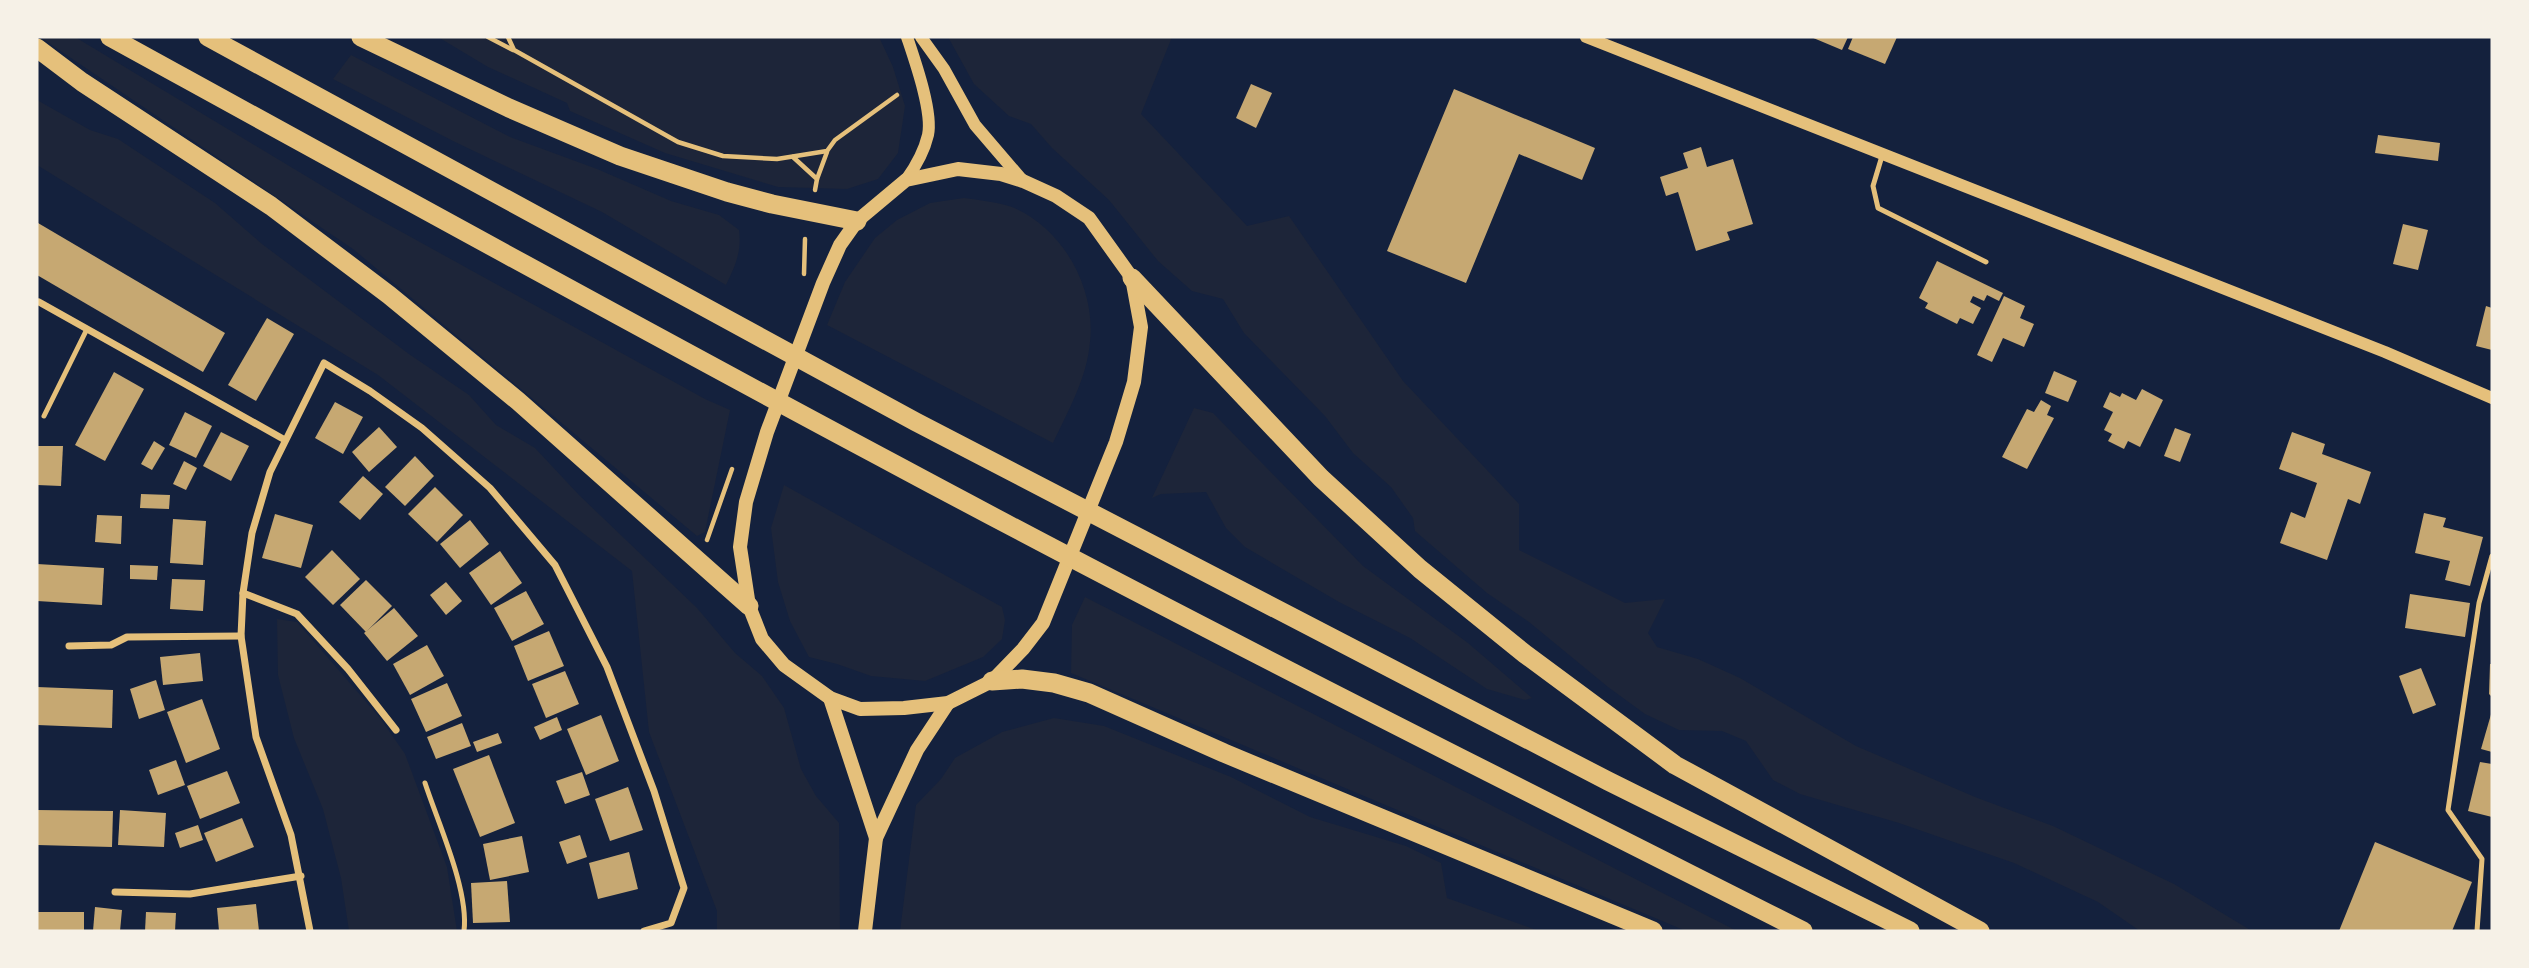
<svg xmlns="http://www.w3.org/2000/svg" width="2529" height="968" font-family="'DM Sans',sans-serif">
	<style>
		.green { fill: #1d2539 }
		.building { fill: #c6a872 }
		.lines { fill: none; stroke-linecap: round; stroke-linejoin: round }
		.path { stroke: #e5c07b; stroke-width: 4.5 }
		.service { stroke: #e5c07b; stroke-width: 5 }
		.minor { stroke: #e5c07b; stroke-width: 7 }
		.tertiary { stroke: #e5c07b; stroke-width: 12 }
		.secondary { stroke: #e5c07b; stroke-width: 14 }
		.trunk { stroke: #e5c07b; stroke-width: 19 }
	</style>
	<rect width="100%" height="100%" fill="#14213d"/>
	<g class="green">
		<polygon points="40,37 75,37 369,214 705,399 730,410 705,532 697,536 353,249"/>
		<polygon points="438,37 610,37 615,39 617,37 879,37 893,67 905,106 898,153 878,179 847,189 778,187 665,153 570,111 567,103 488,67"/>
		<polygon points="948,37 1172,37 1141,114 1247,226 1289,216 1403,381 1519,504 1519,550 1625,603 1665,599 1648,633 1657,647 1698,659 1740,678 1856,746 1975,797 2053,826 2174,884 2252,931 2140,931 2098,902 2014,863 1899,823 1800,794 1773,780 1746,741 1722,731 1679,730 1645,714 1608,687 1529,622 1487,593 1415,531 1413,518 1391,487 1353,453 1325,416 1244,333 1223,299 1192,291 1158,261 1109,200 1052,148 1031,124 1009,116 974,84"/>
		<path d="M351 55 510 137 597 169 671 201 719 215 739 230C742 252 735 266 726 285L602 212 453 141 333 79Z"/>
		<polygon points="37,100 90,130 118,139 215,203 262,244 409,354 469,395 496,425 535,448 579,495 697,608 735,653 762,676 784,708 801,769 816,796 839,823 840,931 717,931 717,911 649,732 632,571 378,375 37,165"/>
		<path d="M964 198C979 200 997 202 1012 207 1063 228 1096 288 1090 342 1087 378 1068 411 1053 443L827 325 845 282 875 238 897 220 930 203Z"/>
		<polygon points="1194,408 1213,413 1363,566 1468,643 1532,698 1525,700 1487,689 1410,638 1339,602 1245,547 1226,528 1206,492 1161,494 1152,498"/>
		<polygon points="784,485 1002,607 1005,620 1002,639 983,657 925,681 871,676 837,664 809,657 790,621 778,582 771,528"/>
		<polygon points="1085,597 1737,931 1686,931 1071,673 1072,625"/>
		<polygon points="277,619 297,622 380,718 405,754 447,867 457,931 349,931 341,878 323,809 294,738 278,675"/>
		<polygon points="1054,718 1104,726 1231,777 1310,817 1406,846 1441,863 1447,898 1539,931 900,931 916,805 941,779 955,758 1002,732"/>
	</g>
	<g class="building">
		<polygon points="1811,37 1848,37 1842,50"/>
		<polygon points="1853,37 1897,37 1885,64 1848,49"/>
		<polygon points="1251,84 1272,93 1256,128 1236,118"/>
		<polygon points="1454,89 1595,148 1582,180 1519,154 1466,283 1387,251"/>
		<polygon points="2378,135 2440,143 2438,161 2375,153"/>
		<polygon points="1701,147 1707,167 1733,159 1753,224 1727,232 1730,240 1696,251 1678,192 1666,196 1660,177 1688,168 1683,153"/>
		<polygon points="38,223 225,333 203,372 37,275"/>
		<polygon points="2403,224 2428,230 2418,270 2393,264"/>
		<polygon points="1937,261 2003,293 1999,301 1987,295 1984,301 1973,296 1970,302 1981,308 1973,324 1960,318 1957,324 1925,308 1928,303 1919,298"/>
		<polygon points="2004,296 2025,306 2020,318 2034,324 2024,347 2003,338 1992,362 1977,355"/>
		<polygon points="2486,306 2492,308 2492,350 2476,346"/>
		<polygon points="267,318 294,334 256,401 228,385"/>
		<polygon points="2054,371 2077,381 2068,402 2045,393"/>
		<polygon points="114,372 144,389 105,461 75,445"/>
		<polygon points="2142,389 2163,400 2140,447 2128,441 2124,449 2108,441 2112,434 2104,430 2113,412 2103,407 2110,392 2120,397 2122,393 2136,400"/>
		<polygon points="2041,400 2051,406 2047,415 2054,418 2027,469 2002,457 2027,409 2034,412"/>
		<polygon points="335,402 363,417 343,454 315,438"/>
		<polygon points="185,412 212,426 196,458 169,445"/>
		<polygon points="379,427 397,447 369,472 352,452"/>
		<polygon points="2175,428 2191,434 2180,462 2164,456"/>
		<polygon points="221,432 249,446 231,481 203,466"/>
		<polygon points="2292,432 2325,444 2322,454 2371,472 2360,504 2348,499 2327,560 2280,543 2291,512 2305,518 2317,483 2279,469"/>
		<polygon points="154,441 165,448 152,470 141,464"/>
		<polygon points="37,446 63,446 61,486 37,485"/>
		<polygon points="415,456 434,476 405,506 385,487"/>
		<polygon points="184,461 197,468 186,490 173,484"/>
		<polygon points="363,476 383,494 360,520 339,502"/>
		<polygon points="435,487 463,515 437,542 408,514"/>
		<polygon points="141,494 170,495 169,509 140,508"/>
		<polygon points="2424,513 2446,518 2443,527 2483,537 2470,586 2445,580 2450,561 2415,553"/>
		<polygon points="275,514 313,525 301,568 262,558"/>
		<polygon points="97,515 122,516 121,544 95,542"/>
		<polygon points="173,519 206,521 203,565 170,563"/>
		<polygon points="470,520 489,544 460,568 440,544"/>
		<polygon points="332,550 360,579 333,605 305,577"/>
		<polygon points="500,551 522,583 491,605 469,573"/>
		<polygon points="37,564 104,568 102,605 37,601"/>
		<polygon points="130,565 158,566 157,580 130,579"/>
		<polygon points="172,579 205,580 203,611 170,609"/>
		<polygon points="366,580 392,606 366,632 340,605"/>
		<polygon points="446,582 462,601 446,615 430,595"/>
		<polygon points="526,591 544,624 512,641 494,608"/>
		<polygon points="2410,594 2470,603 2465,637 2405,628"/>
		<polygon points="394,608 418,636 387,661 364,633"/>
		<polygon points="549,631 564,666 528,681 514,646"/>
		<polygon points="427,645 444,676 410,695 393,664"/>
		<polygon points="200,653 203,681 163,685 160,657"/>
		<polygon points="2490,664 2492,664 2492,697 2489,694"/>
		<polygon points="2421,668 2436,705 2413,714 2399,676"/>
		<polygon points="565,671 579,704 546,718 532,684"/>
		<polygon points="156,680 165,710 139,719 130,689"/>
		<polygon points="447,683 462,716 426,732 411,699"/>
		<polygon points="37,687 113,690 112,728 37,725"/>
		<polygon points="202,699 220,749 186,763 167,712"/>
		<polygon points="2492,711 2492,752 2481,749"/>
		<polygon points="601,715 619,761 586,775 567,729"/>
		<polygon points="557,717 562,730 540,740 534,727"/>
		<polygon points="462,723 471,746 436,759 427,737"/>
		<polygon points="498,733 502,743 477,752 473,742"/>
		<polygon points="489,755 515,823 480,837 453,769"/>
		<polygon points="176,760 185,785 158,795 149,770"/>
		<polygon points="2480,762 2492,764 2492,817 2468,811"/>
		<polygon points="227,771 240,803 200,819 187,786"/>
		<polygon points="582,772 590,795 565,804 556,781"/>
		<polygon points="628,787 643,830 610,841 595,799"/>
		<polygon points="37,810 113,811 112,847 37,845"/>
		<polygon points="120,810 166,813 164,847 118,845"/>
		<polygon points="242,818 254,847 216,862 204,833"/>
		<polygon points="198,825 203,840 180,848 175,833"/>
		<polygon points="580,835 587,857 567,864 559,842"/>
		<polygon points="522,836 529,872 490,880 483,844"/>
		<polygon points="2375,842 2472,882 2452,931 2339,931"/>
		<polygon points="629,852 638,889 598,899 589,863"/>
		<polygon points="507,881 510,922 473,923 471,883"/>
		<polygon points="256,904 259,931 219,931 217,908"/>
		<polygon points="95,907 122,910 120,931 93,931"/>
		<polygon points="38,912 84,912 84,931 37,931"/>
		<polygon points="146,912 176,913 175,931 145,931"/>
	</g>
	<g class="lines">
		<g class="path">
			<polyline points="488,37 513,50"/>
			<polyline points="508,37 514,50 678,142 723,156 777,159 827,151 835,140 897,95"/>
			<polyline points="793,157 817,179 815,190"/>
			<polyline points="817,179 827,152"/>
			<polyline points="804,274 805,239"/>
			<polyline points="707,540 732,469"/>
		</g>
		<g class="service">
			<polyline points="1882,156 1873,186 1878,208 1986,262"/>
			<polyline points="44,416 87,329"/>
			<path d="M425 783C438 823 469 890 464 931"/>
			<polyline points="2477,931 2482,859 2448,810 2479,603 2492,556"/>
		</g>
		<g class="minor">
			<polyline points="39,302 285,440"/>
			<polyline points="243,593 297,614 348,669 396,730"/>
			<polyline points="69,646 111,645 127,637 241,636"/>
			<polyline points="115,892 190,894 301,876"/>
			<polyline points="310,931 291,835 256,737 241,636 243,593 252,533 270,472 324,363 370,391 422,428 490,488 555,565 607,667 654,791 684,888 671,923 644,931"/>
		</g>
		<g class="tertiary">
			<polyline points="921,37 944,69 975,125 1023,181"/>
			<polyline points="1586,37 2385,352 2492,398"/>
			<path d="M906 180C916 166 924 152 928 135 933 112 915 61 907 37"/>
		</g>
		<g class="secondary">
			<polygon points="958,169 1001,174 1023,181 1056,196 1089,218 1132,278 1141,327 1134,382 1116,442 1043,623 1023,649 992,681 948,703 904,708 860,709 830,698 784,665 762,639 749,606 740,547 746,502 767,432 823,283 840,245 857,221 906,180"/>
			<polyline points="830,698 876,838"/>
			<polyline points="865,931 876,838 917,750 948,703"/>
		</g>
		<g class="trunk">
			<path d="M110 37C372 181 633 325 896 465 1196 626 1500 778 1803 931"/>
			<polyline points="208,37 916,422 1608,781 1910,931"/>
			<polyline points="361,37 509,108 620,156 727,192 772,204 857,221"/>
			<polyline points="37,48 82,82 271,206 389,295 518,401 749,606"/>
			<polyline points="1132,278 1321,478 1420,569 1525,654 1675,765 1980,931"/>
			<polyline points="992,681 1022,679 1054,683 1089,693 1224,753 1653,931"/>
		</g>
	</g>
	<rect width="2529" height="968" fill="none" stroke="#f6f1e7" stroke-width="77"/>
</svg>
